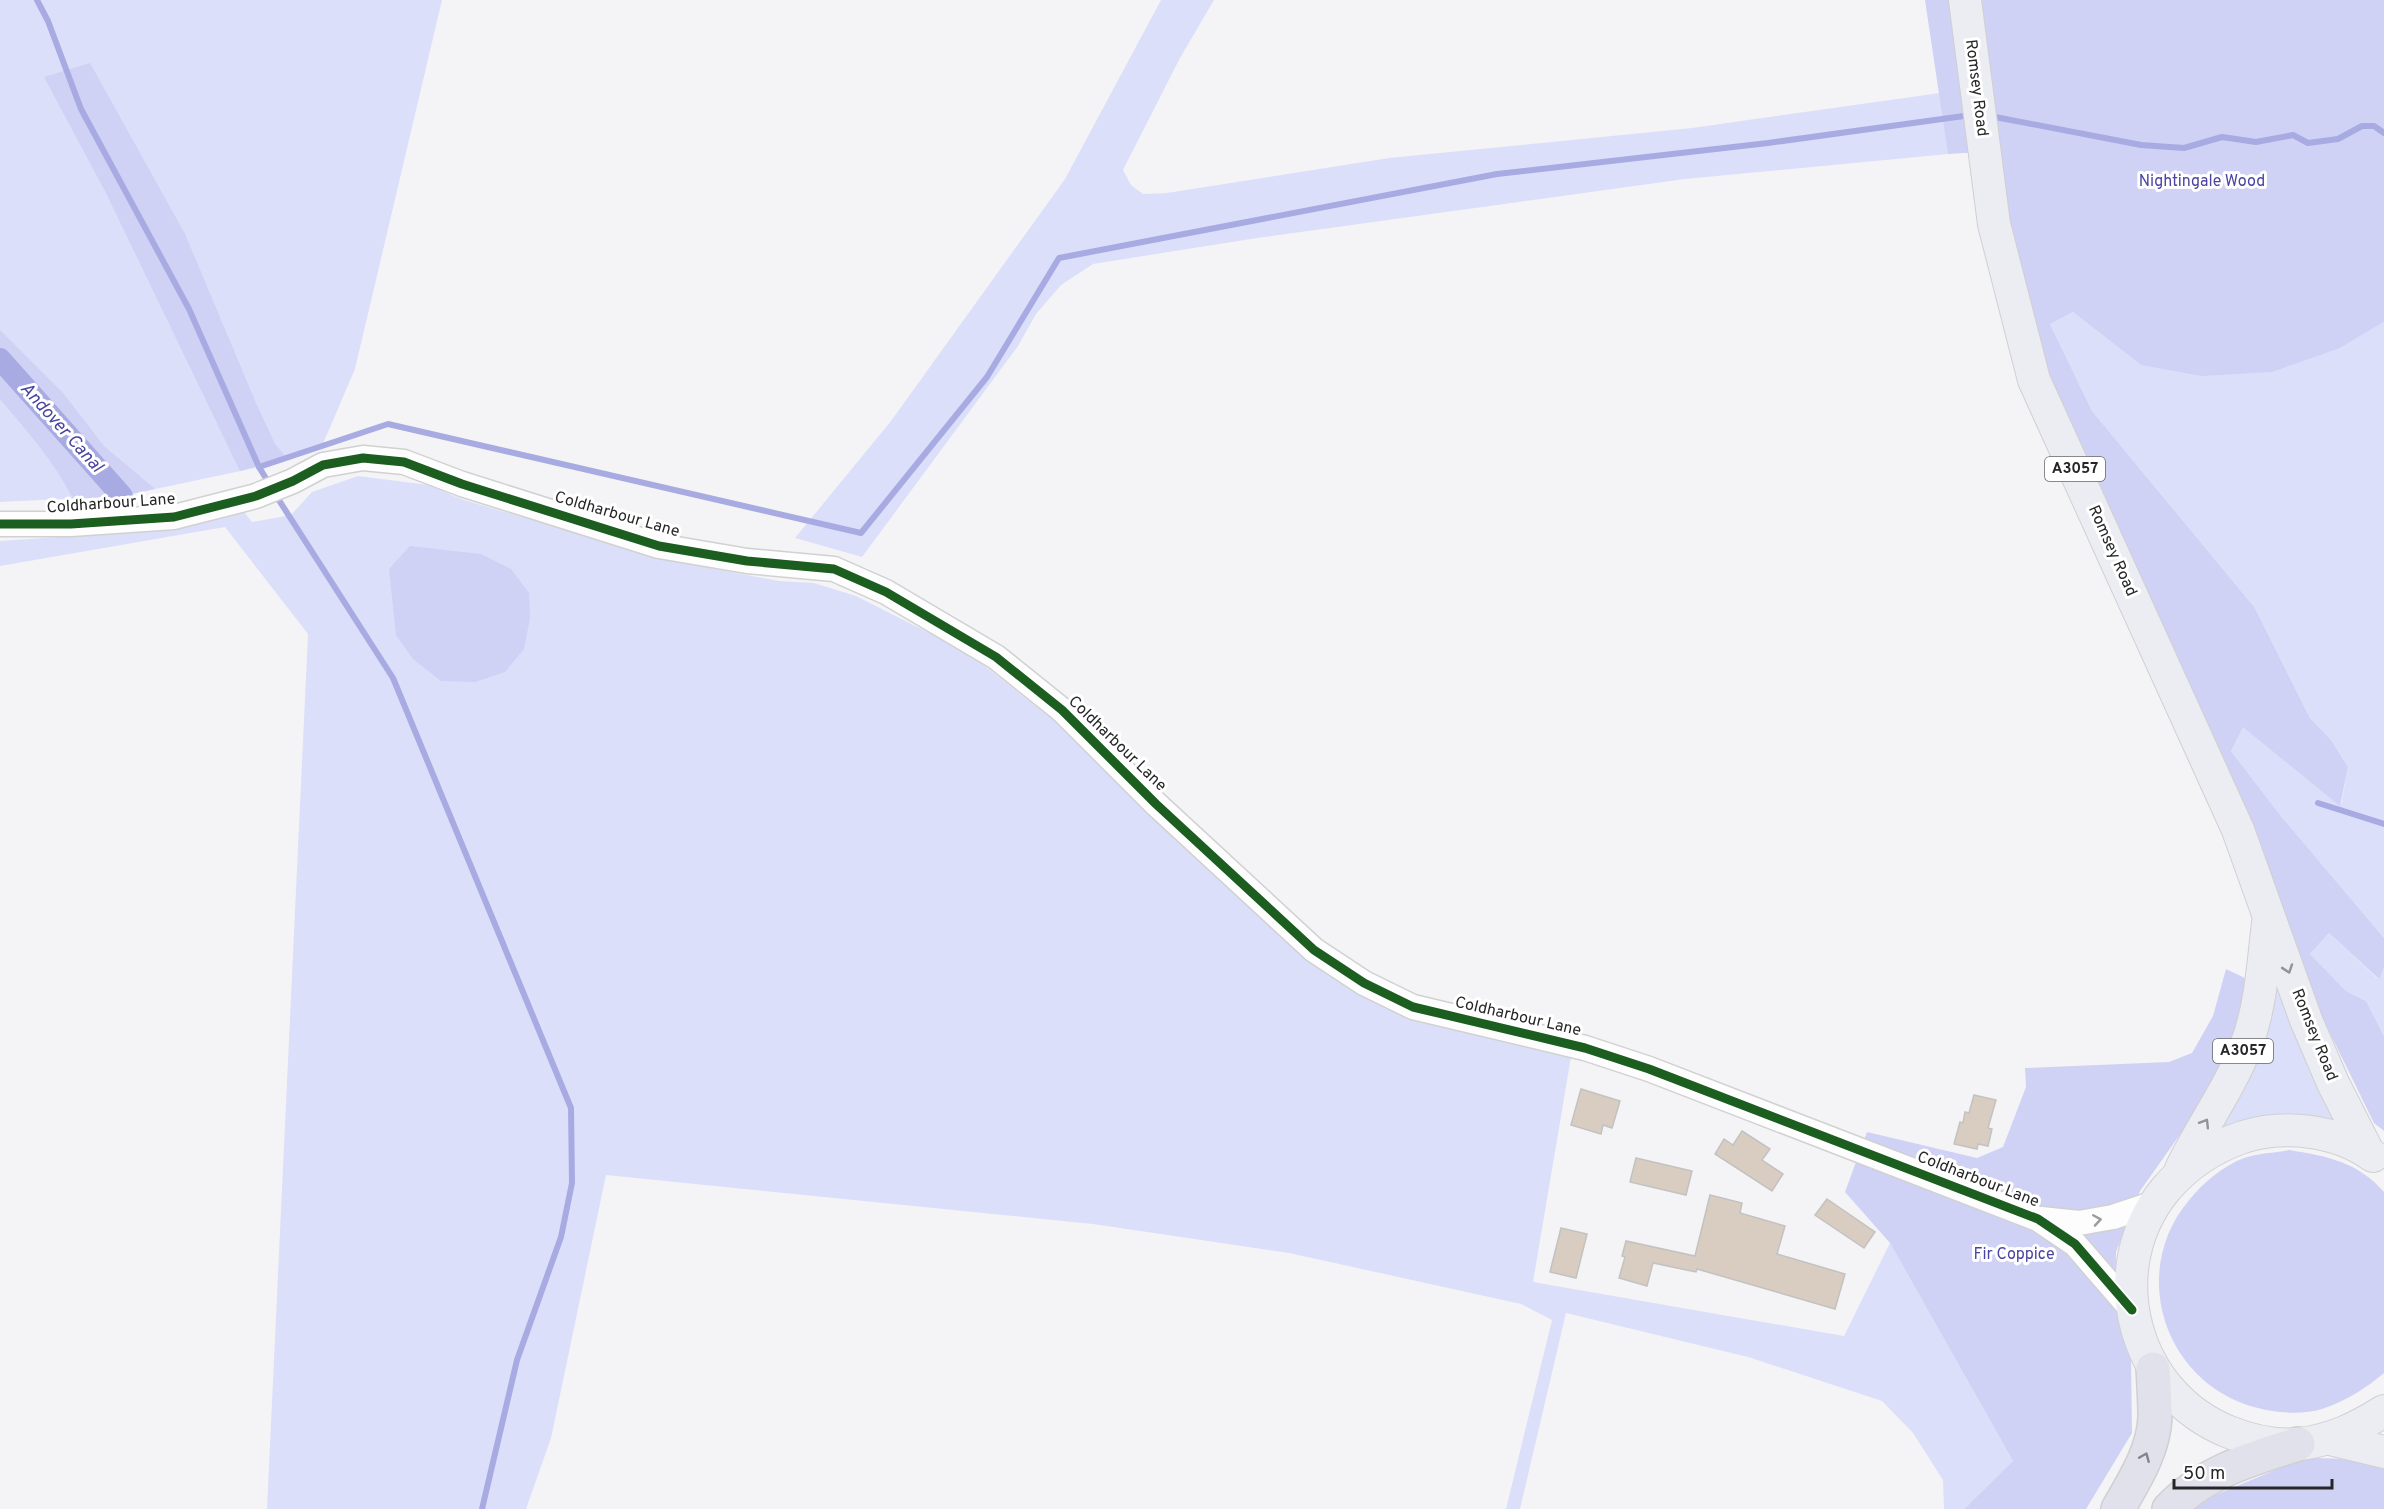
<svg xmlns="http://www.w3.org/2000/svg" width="2384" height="1509" font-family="Overpass,sans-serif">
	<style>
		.green { fill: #dcdffa }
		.forest { fill: #cfd1f5 }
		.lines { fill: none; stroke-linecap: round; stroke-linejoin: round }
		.stream { stroke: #a8abe2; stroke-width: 6 }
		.canal { stroke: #a8abe2; stroke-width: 22 }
		.building { fill: #d8cdc0; stroke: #c2c2c2; stroke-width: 1.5 }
		.minor-casing { stroke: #d1d1d2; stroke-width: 27 }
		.major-casing { stroke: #d0d0d1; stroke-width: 34 }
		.highway-casing { stroke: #d0d0d1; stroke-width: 36 }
		.minor { stroke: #fdfdfe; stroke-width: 24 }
		.major { stroke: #ececf3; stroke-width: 32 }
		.highway { stroke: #e0e1eb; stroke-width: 33 }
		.cycleway-casing { stroke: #fff; stroke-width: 13 }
		.cycleway { stroke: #1b5e20; stroke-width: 9 }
		.oneway { stroke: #939397 }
		.oneway2 { stroke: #9c9c9d }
		.oneway3 { stroke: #838489 }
		.labels { text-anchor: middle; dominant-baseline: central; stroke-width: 6; stroke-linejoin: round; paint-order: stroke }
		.shield { fill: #fff; stroke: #676768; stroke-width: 1.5 }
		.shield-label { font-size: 15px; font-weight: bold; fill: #262627 }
		.street-label { font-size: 16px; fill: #262627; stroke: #fff }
		.park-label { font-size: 16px; fill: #4945a1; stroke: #fff }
		.water-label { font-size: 18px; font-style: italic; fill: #48449f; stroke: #fff }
	</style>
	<rect width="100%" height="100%" fill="#f4f4f6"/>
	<g class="green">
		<polygon points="0,0 442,0 355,369 322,446 259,467 122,496 0,502"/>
		<polygon points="1161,0 1214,0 1180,58 1123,170 1131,185 1143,194 1167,193 1389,158 1692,128 1940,93 1948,154 1685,179 1257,238 1093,264 1061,285 1036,314 1018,346 862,557 795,538 891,421 1065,179"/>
		<polygon points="2073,312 2141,365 2340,348 2384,322 2384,938 2280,815 2231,751 2243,726 2341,805 2348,767 2331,740 2310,718 2255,608 2092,411 2050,324"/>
		<polygon points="358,476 429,485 461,499 606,542 710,568 779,581 814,583 856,596 967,652 1064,728 1099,764 1306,954 1363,996 1571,1057 1533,1282 1844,1336 1890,1243 2013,1461 1964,1509 1944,1509 1943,1480 1913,1433 1882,1401 1748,1357 1566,1313 1520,1509 1506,1509 1552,1320 1521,1304 1289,1253 1093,1224 606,1175 551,1438 526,1509 267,1509 308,634 225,527 0,566 0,541 163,530 244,512 252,522 291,515 312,492"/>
		<polygon points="2329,933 2378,979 2384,967 2384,1036 2366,1001 2346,991 2310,954"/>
		<path d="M2275 984 2339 1130 2216 1134C2221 1120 2231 1112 2239 1099 2257 1068 2267 1019 2275 984Z"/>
	</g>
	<g class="forest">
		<polygon points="1925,0 2384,0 2384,322 2340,348 2272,372 2202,376 2141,365 2073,312 2050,324 2092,411 2255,608 2310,718 2331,740 2348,767 2340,806 2243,727 2231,751 2280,815 2384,938 2384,967 2379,979 2329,933 2310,954 2346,991 2366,1001 2384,1036 2384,1131 2374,1123 2325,1023 2046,377 2008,225 1998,151 1948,154"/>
		<polygon points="90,63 185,234 256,403 275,444 287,458 240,471 106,193 44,77"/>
		<path d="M0 330 63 393 104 446 155 489 122 496 73 499C54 461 27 431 0 399Z"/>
		<polygon points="410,546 481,554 511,569 529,593 530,618 524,649 505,672 475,682 441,681 413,659 396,635 389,569"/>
		<polygon points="2226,969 2249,980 2236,1039 2220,1078 2140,1191 2116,1252 2115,1305 2131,1356 2132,1433 2086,1509 1964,1509 2013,1461 1890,1243 1845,1192 1867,1132 1977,1158 2003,1147 2026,1087 2025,1068 2169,1062 2192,1053 2213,1016"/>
		<path d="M2289 1150C2327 1156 2358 1162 2384 1192V1373C2365 1389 2346 1401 2322 1409 2302 1415 2278 1413 2258 1408 2165 1385 2127 1272 2190 1199 2204 1182 2223 1166 2244 1158 2258 1153 2275 1153 2289 1150Z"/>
		<path d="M2304 1458C2332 1458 2358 1458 2384 1469V1509H2194L2215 1495Z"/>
	</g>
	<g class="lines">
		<g class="stream">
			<polyline points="37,0 48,21 81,109 189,309 259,467"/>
			<polyline points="1990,116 2141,145 2184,148 2222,137 2256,142 2293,135 2308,143 2338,139 2362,126 2374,126 2384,133"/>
			<polyline points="270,485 259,467 388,424 861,533 987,377 1059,258 1497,174 1768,143 1971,115"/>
			<polyline points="275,494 393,678 571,1108 572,1183 561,1237 517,1360 482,1509"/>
			<polyline points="2318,803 2384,824"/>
		</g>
		<polyline class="canal" points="0,359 122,496"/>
	</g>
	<g class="building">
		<polygon points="1581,1089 1620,1101 1612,1128 1603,1125 1601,1134 1571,1125"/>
		<polygon points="1974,1095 1996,1100 1988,1128 1992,1129 1988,1146 1978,1144 1977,1149 1954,1144 1960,1122 1963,1123 1965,1112 1969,1113"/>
		<polygon points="1742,1131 1770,1149 1762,1160 1783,1174 1772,1191 1715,1154 1724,1139 1733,1145"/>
		<polygon points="1636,1158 1692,1171 1686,1195 1630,1182"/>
		<polygon points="1710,1195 1742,1203 1740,1213 1785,1226 1777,1254 1845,1274 1835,1309 1697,1269 1696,1272 1653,1263 1647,1286 1619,1278 1625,1257 1622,1256 1626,1241 1695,1256"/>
		<polygon points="1827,1199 1875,1232 1864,1248 1815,1215"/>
		<polygon points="1561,1228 1587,1234 1576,1278 1550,1272"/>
	</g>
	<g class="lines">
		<defs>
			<g id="minor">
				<polyline points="0,524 71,524 174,517 256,496 293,481 323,465 363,458 404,462 462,484 659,546 747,561 834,569 886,592 996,657 1062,710 1156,804 1314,950 1364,983 1413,1007 1585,1048 1649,1069 2038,1219 2075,1244 2132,1310"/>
				<polyline points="2041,1219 2079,1223 2113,1217 2155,1203"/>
			</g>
			<g id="major">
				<polyline points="1965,0 1994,224 2034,380 2238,830 2306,1020 2333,1083 2368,1152"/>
				<path d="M2373 1156C2337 1130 2285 1124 2243 1137 2211 1148 2186 1165 2165 1190 2100 1270 2133 1394 2229 1432 2251 1441 2276 1446 2300 1444 2332 1440 2357 1428 2384 1411"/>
				<path d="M2181 1169C2201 1127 2229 1090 2246 1046 2261 1007 2263 964 2268 923"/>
				<polyline points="2330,1439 2384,1452"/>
			</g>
			<g id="highway">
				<path d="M2118 1509C2134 1481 2154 1450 2155 1417 2155 1401 2154 1385 2153 1369"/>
				<path d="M2169 1509C2204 1472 2251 1459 2298 1444"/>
			</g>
		</defs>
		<use href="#minor" class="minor-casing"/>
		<use href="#major" class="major-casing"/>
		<use href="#highway" class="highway-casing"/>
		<use href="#minor" class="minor"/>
		<use href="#major" class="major"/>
		<use href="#highway" class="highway"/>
		<defs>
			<polyline id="cycleway" points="0,524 71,524 174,517 256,496 293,481 323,465 363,458 404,462 462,484 659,546 747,561 834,569 886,592 996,657 1062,710 1156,804 1314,950 1364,983 1413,1007 1585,1048 1649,1069 2038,1219 2075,1244 2132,1310"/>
		</defs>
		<use href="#cycleway" class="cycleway-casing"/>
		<use href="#cycleway" class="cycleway"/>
	</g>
	<defs><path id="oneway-chevron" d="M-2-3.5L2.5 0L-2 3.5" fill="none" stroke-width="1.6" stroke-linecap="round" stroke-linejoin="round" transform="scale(1.5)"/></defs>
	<g class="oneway">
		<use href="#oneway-chevron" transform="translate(2288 969) rotate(71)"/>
		<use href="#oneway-chevron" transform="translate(2205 1123) rotate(-58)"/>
	</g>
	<use class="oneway2" href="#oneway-chevron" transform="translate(2097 1220) rotate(-9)"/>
	<use class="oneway3" href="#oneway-chevron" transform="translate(2145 1457) rotate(-67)"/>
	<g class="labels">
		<g class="shield">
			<rect x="2045" y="457" width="60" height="24" rx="4.5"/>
			<rect x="2213" y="1039" width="60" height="24" rx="4.5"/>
		</g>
		<g class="shield-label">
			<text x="2075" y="469">A3057</text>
			<text x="2243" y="1051">A3057</text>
		</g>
		<g class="street-label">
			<text transform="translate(1976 88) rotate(83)">Romsey Road</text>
			<text transform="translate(111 504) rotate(-4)">Coldharbour Lane</text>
			<text transform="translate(617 515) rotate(16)">Coldharbour Lane</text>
			<text transform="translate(2112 551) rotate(66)">Romsey Road</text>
			<text transform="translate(1117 744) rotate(44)">Coldharbour Lane</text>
			<text transform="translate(1518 1017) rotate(13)">Coldharbour Lane</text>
			<text transform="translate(2314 1035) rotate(68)">Romsey Road</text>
			<text transform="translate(1978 1180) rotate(21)">Coldharbour Lane</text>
		</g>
		<g class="park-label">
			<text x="2202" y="182">Nightingale Wood</text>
			<text x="2014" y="1255">Fir Coppice</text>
		</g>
		<g class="water-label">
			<text transform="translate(61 428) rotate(48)">Andover Canal</text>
		</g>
	</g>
	<path d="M2174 1479v9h158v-9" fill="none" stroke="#262627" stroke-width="3"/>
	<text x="2183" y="1479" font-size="18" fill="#262627" stroke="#ffffff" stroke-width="4.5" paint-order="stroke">50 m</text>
</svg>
